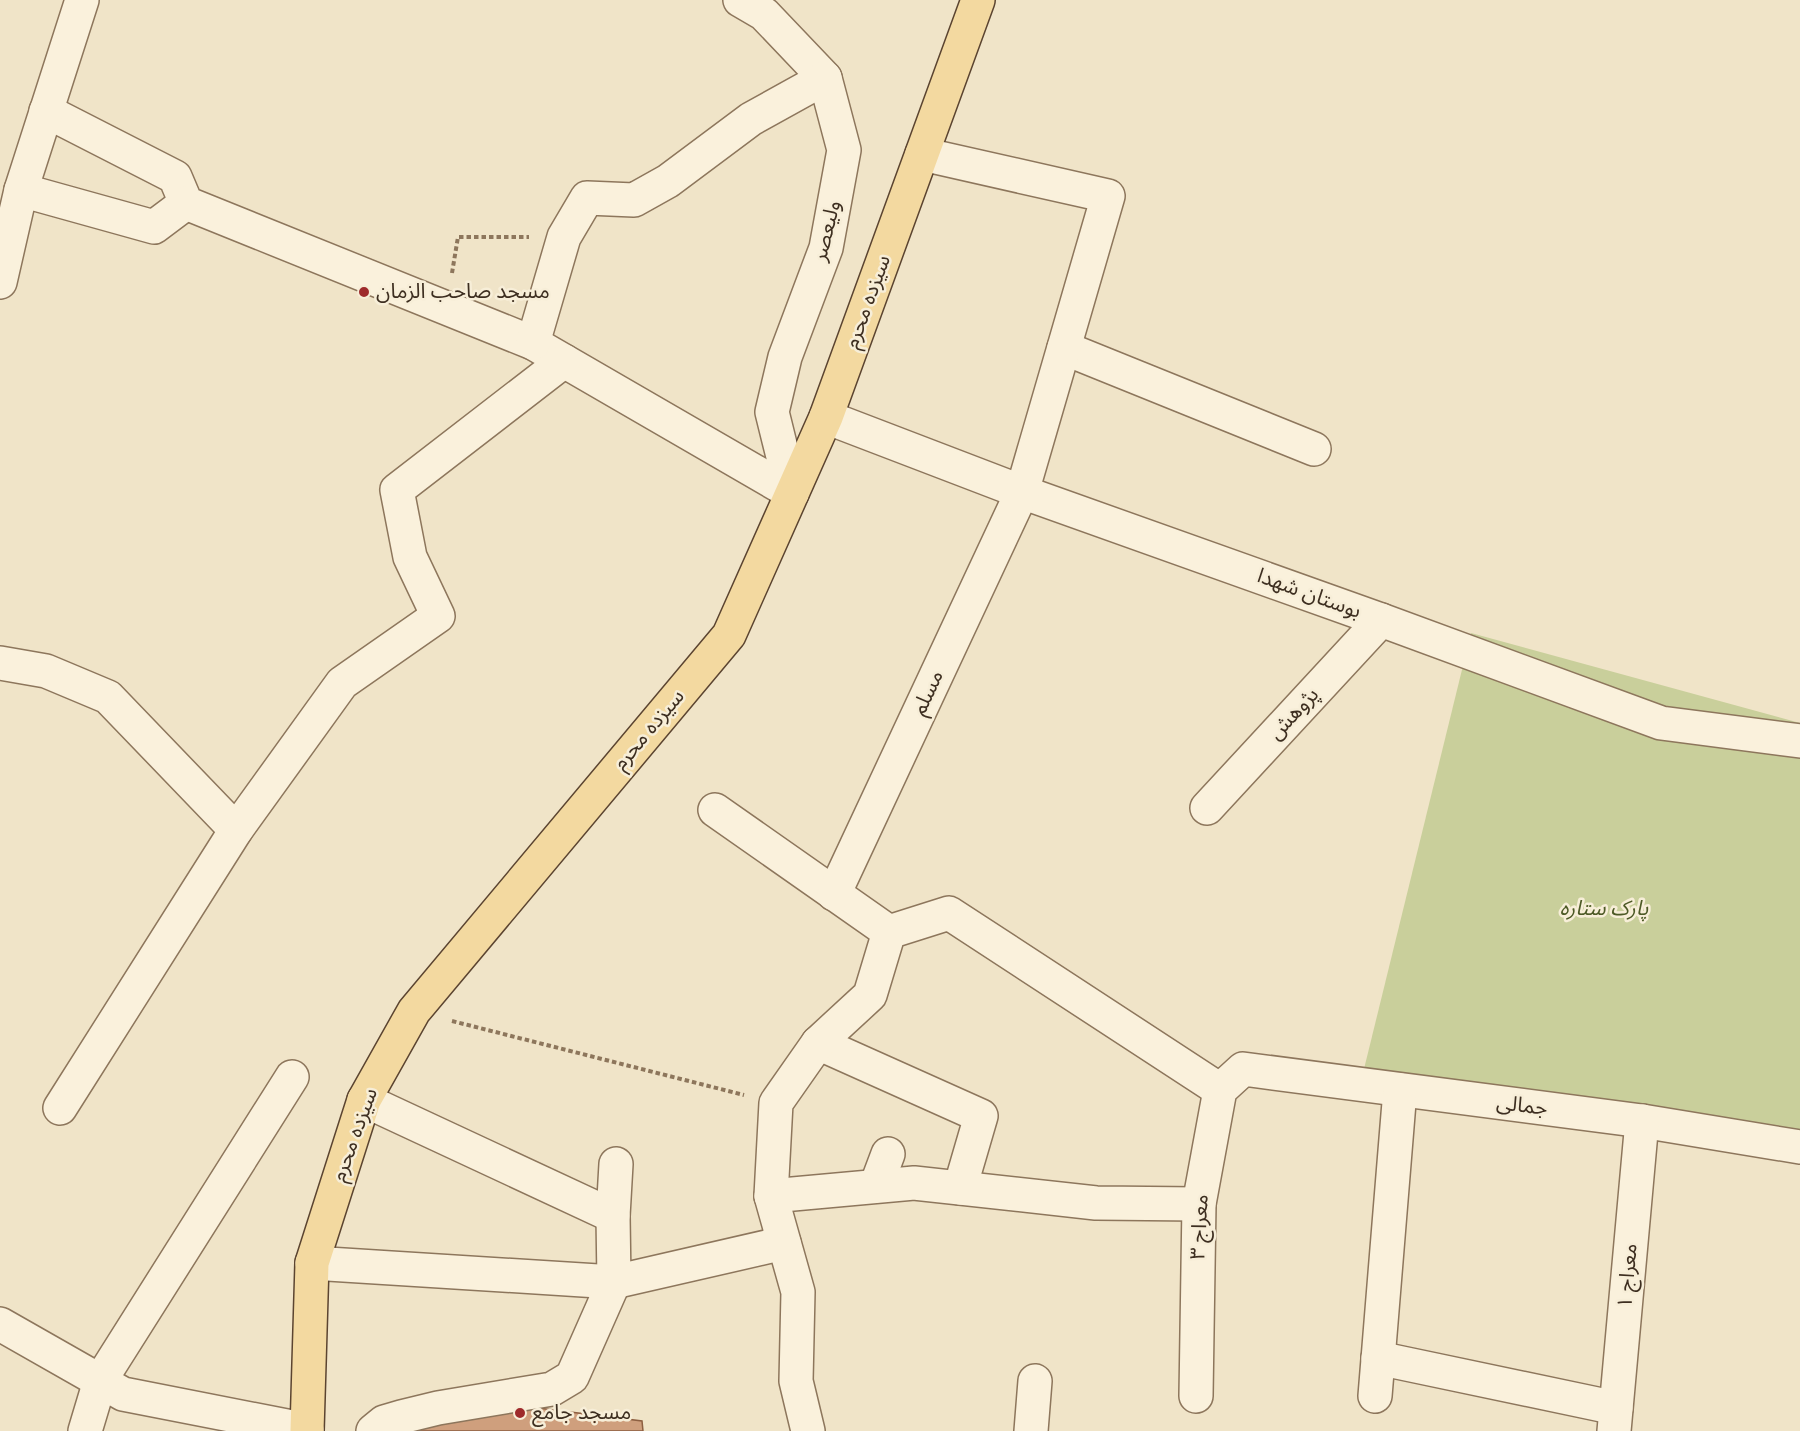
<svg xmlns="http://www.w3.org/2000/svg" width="1800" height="1431" font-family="Spectral,'Noto Sans Arabic',serif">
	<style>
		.green { fill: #c9cf9b }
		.building { fill: #cf9f7d; stroke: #8d5f41; stroke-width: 1.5 }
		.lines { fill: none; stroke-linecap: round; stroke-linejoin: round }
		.minor-casing { stroke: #8d765c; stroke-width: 36 }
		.major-casing { stroke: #5b4430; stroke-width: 36 }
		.path { stroke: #8d765c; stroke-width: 4; stroke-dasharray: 4.5 3; stroke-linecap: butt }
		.minor { stroke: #faf1dc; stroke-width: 33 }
		.major { stroke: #f3d9a0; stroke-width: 33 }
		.poi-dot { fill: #9e2a2b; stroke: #f7eed8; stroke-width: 2 }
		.labels { text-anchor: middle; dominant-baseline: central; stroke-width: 5; stroke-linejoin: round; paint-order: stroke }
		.street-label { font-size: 21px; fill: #3d2e20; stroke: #f7eed8 }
		.poi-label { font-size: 21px; fill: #3d2e20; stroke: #f7eed8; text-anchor: start }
		.park-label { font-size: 21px; font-style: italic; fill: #4d5a26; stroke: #f7eed8 }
	</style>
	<rect width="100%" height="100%" fill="#f0e4c8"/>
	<polygon class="green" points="1471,633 1800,723 1800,1142 1364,1069"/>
	<polygon class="building" points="506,1404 642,1421 643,1431 380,1431"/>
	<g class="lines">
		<defs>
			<g id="minor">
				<polyline points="740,0 764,14 825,78 844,150 826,248 785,357 772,412 792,493"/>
				<polyline points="46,111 175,177 186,203 533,343 792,493"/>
				<polyline points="21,190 154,227 186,203"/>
				<polyline points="0,282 21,190 82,0"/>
				<polyline points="533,343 564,237 587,198 634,200 668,181 751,119 825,78"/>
				<polyline points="1064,348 1314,449"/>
				<polyline points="826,417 1022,492 1381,620 1661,723 1800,741"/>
				<polyline points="0,663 46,671 108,697 236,830"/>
				<polyline points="1207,808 1381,620"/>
				<polyline points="715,810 889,932"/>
				<polyline points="834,894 1022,492 1108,196 922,154"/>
				<polyline points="818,1043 981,1116 960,1188"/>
				<polyline points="364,1100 613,1216"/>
				<polyline points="60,1108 236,830 342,683 438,616 410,557 397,490 564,361"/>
				<polyline points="876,1186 888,1154"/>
				<polyline points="771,1196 914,1183 1096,1203 1199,1204"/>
				<polyline points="312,1263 614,1282 784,1243"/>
				<polyline points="0,1324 123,1394 307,1430"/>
				<polyline points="1378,1358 1616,1408"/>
				<polyline points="1196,1396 1199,1204 1220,1090 1243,1069 1642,1121 1800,1147"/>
				<polyline points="1375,1396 1400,1090"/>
				<polyline points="85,1431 100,1381 292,1077"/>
				<polyline points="373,1431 384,1422 401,1417 438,1408 552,1389 572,1377 614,1282 613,1216 616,1164"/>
				<polyline points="808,1431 796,1381 798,1292 771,1196 776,1103 818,1043 870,995 889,932 949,913 1220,1090"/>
				<polyline points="1031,1431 1035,1381"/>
				<polyline points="1614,1431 1642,1121"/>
			</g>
			<polyline id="major" points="307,1431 312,1263 364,1100 414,1011 729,635 826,417 978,0"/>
		</defs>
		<use href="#minor" class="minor-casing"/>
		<use href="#major" class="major-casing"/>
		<g class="path">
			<polyline points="452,273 458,237 529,237"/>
			<polyline points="452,1021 744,1095"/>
		</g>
		<use href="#minor" class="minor"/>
		<use href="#major" class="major"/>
	</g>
	<g class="poi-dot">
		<circle cx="364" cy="292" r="6"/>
		<circle cx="520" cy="1413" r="6"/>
	</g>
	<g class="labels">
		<g class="street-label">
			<text transform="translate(827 231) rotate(-76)">ولیعصر</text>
			<text transform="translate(868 302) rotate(-70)">سیزده محرم</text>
			<text transform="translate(1309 594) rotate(20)">بوستان شهدا</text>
			<text transform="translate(928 693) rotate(-65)">مسلم</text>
			<text transform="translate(1294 714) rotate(-47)">پژوهش</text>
			<text transform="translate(649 730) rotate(-50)">سیزده محرم</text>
			<text transform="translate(1522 1106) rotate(7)">جمالی</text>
			<text transform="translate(355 1135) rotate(-70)">سیزده محرم</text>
			<text transform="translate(1200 1227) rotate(-87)">معراج ۳</text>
			<text transform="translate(1628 1276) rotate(-85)">معراج ۱</text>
		</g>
		<g class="poi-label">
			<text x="376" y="292">مسجد صاحب الزمان</text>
			<text x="532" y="1413">مسجد جامع</text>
		</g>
		<g class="park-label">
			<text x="1604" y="909">پارک ستاره</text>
		</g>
	</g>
</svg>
